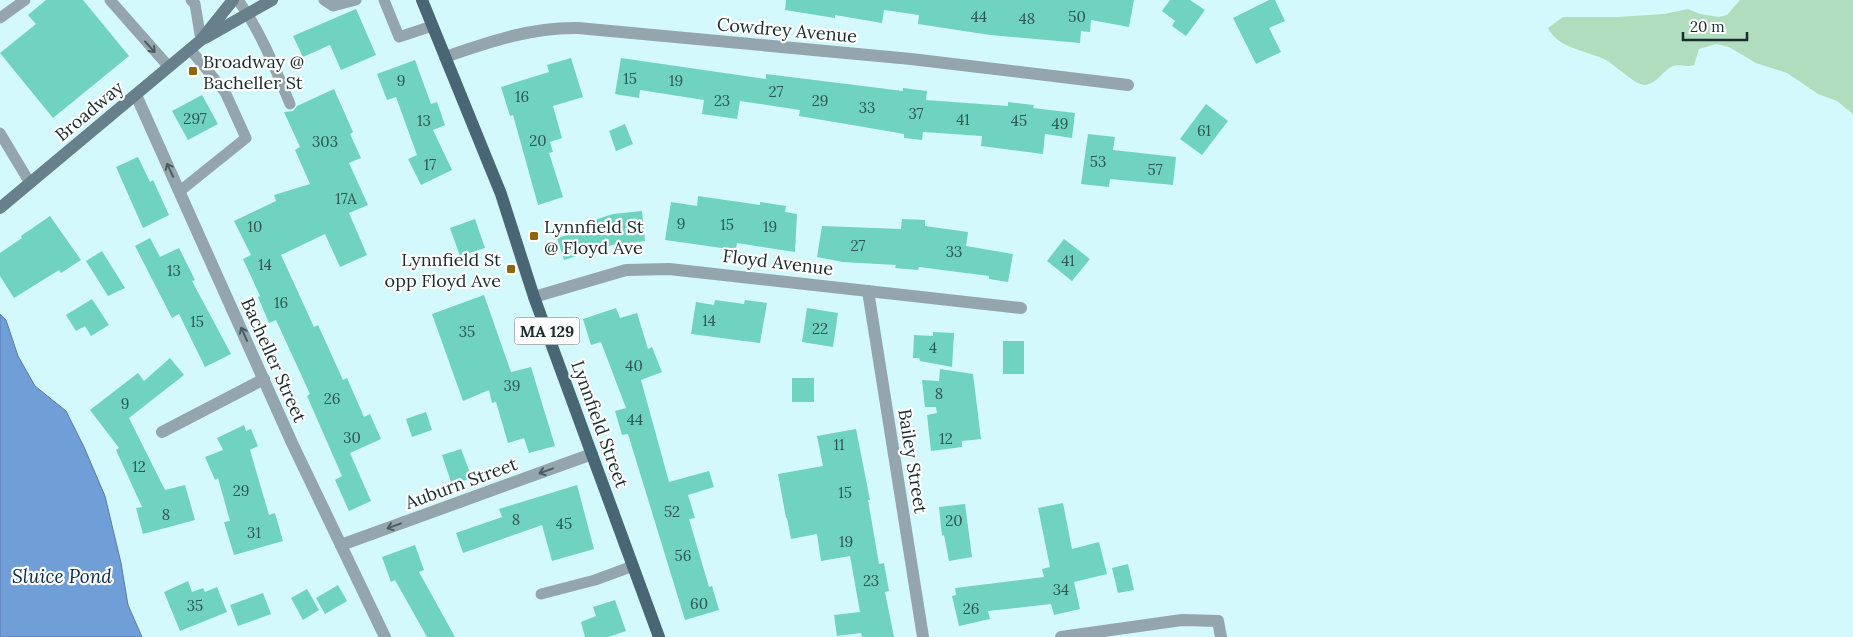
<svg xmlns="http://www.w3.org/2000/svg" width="1853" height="637" font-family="Lora,serif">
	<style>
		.green { fill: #afddbd }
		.water { fill: #709fd8; stroke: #567ca5 }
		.building { fill: #6fd3bf }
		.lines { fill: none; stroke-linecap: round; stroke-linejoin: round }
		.service { stroke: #94a5ad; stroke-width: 11 }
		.minor { stroke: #94a5ad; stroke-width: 12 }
		.tertiary { stroke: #94a5ad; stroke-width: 12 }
		.secondary { stroke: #68808b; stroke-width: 12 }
		.primary { stroke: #496674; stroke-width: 12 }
		.oneway { stroke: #4b5c61 }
		.poi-dot { fill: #8f660c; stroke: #fefefe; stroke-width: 2 }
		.labels { text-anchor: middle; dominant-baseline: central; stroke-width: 4.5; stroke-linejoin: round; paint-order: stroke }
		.number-label { font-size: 15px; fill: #2f5652 }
		.shield { fill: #fefefe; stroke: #5e6b6c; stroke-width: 1 }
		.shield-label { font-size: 16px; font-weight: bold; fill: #1a2c2e }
		.street-label { font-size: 18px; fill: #1a2c2e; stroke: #fefefe }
		.poi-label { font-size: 18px; fill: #1a2c2e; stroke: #fefefe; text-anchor: start }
		.water-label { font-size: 19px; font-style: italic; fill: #092b4f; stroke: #fefefe }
	</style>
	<rect width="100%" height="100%" fill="#d4f9fc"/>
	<path class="green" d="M1740 0H1853V114L1837 101 1818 94 1787 73 1756 63 1729 47 1716 44 1699 49 1694 65C1685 68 1679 63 1671 67 1662 72 1657 83 1646 85 1635 86 1615 64 1604 59 1587 51 1557 48 1548 28L1563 17H1618L1664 14 1688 9 1700 14 1719 17 1727 15Z"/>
	<polygon class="water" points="0,314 6,320 18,356 35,386 66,411 84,447 105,496 121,563 128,605 142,637 0,637"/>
	<g class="building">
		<polygon points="46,0 83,0 129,56 53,118 0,53 36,24 28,15"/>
		<polygon points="786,0 1134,0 1129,27 1091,20 1090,32 1081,31 1080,43 990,35 918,24 919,15 884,10 882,23 835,15 835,18 785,10"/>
		<polygon points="1170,0 1190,0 1205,10 1186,36 1172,26 1175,21 1162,11"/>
		<polygon points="1269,0 1275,0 1285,21 1269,28 1281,52 1256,64 1233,18"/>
		<polygon points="356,9 376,55 341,70 330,45 303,57 293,36"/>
		<polygon points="571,58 583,97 553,106 562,138 550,142 553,152 549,153 563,197 538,205 513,115 510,116 501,87 549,72 547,65"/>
		<polygon points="621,58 766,79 766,74 903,91 903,88 927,91 926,100 1008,106 1008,102 1034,105 1033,108 1075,113 1072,138 1045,134 1043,154 981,146 982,136 923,132 922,140 904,138 904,134 893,132 799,116 800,110 740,101 737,119 702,114 704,100 640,90 639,98 615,94"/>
		<polygon points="415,60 431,104 437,102 445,125 433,130 452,170 421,185 408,159 417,155 396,97 387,100 377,74"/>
		<polygon points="334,89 353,132 350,134 361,158 349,163 368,205 349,213 367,255 340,267 325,234 281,255 314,327 318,325 343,380 347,378 364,417 370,414 381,439 350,453 371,501 349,511 335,480 342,476 307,396 310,394 276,320 269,323 258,297 260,296 243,259 251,255 234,221 276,201 274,195 310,184 295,150 300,147 284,112 293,111 297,106"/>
		<polygon points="202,95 218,124 188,140 172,111"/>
		<polygon points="1206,104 1228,121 1202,155 1180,139"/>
		<polygon points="625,124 633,144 616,151 609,131"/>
		<polygon points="1088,134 1115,137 1113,150 1176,157 1173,185 1110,179 1109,187 1081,184"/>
		<polygon points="138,157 150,182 153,180 169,215 143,228 116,167"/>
		<polygon points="698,196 760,205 760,202 786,206 785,212 797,214 795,252 737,243 736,250 665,240 671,202 697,206"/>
		<polygon points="642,211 645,241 612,245 564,260 557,238 581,231 579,225 613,214"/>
		<polygon points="50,216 81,260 61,273 59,270 14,298 0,276 0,253 22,238 21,236"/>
		<polygon points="475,219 485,248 460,256 450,228"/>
		<polygon points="902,219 925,220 925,226 968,232 966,246 1013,254 1008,282 989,279 989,276 919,267 918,270 895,268 896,265 843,262 817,257 822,226 901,229"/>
		<polygon points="150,238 160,257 179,248 195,280 192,281 231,354 205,367 179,314 172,318 135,246"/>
		<polygon points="1064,239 1090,259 1072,281 1047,261"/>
		<polygon points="102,251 125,288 108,296 86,261"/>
		<polygon points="484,295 511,372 531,367 555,446 529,453 524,438 508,443 496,402 492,403 489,390 463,401 432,314"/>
		<polygon points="92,299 109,325 91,336 85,326 76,331 66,315"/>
		<polygon points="715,300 744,304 745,300 767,303 760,343 691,334 696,302 714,305"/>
		<polygon points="616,308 620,318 637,313 648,349 652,347 662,372 641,380 669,482 709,471 714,487 688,495 695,518 689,519 709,587 712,586 719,610 685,620 628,434 622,435 615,411 626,408 601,342 591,345 583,319"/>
		<polygon points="807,308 838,313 833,347 802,342"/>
		<polygon points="933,332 954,333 952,367 920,361 919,358 913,358 914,335 933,336"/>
		<rect x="1003" y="341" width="21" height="33"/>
		<polygon points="170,358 184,375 129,418 165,490 185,485 195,520 143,534 136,508 142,507 116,450 119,448 90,410 138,373 144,381"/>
		<polygon points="940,369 973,374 981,439 962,441 962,447 931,451 927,415 937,413 936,407 925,407 922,380 939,381"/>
		<rect x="792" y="378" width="22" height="24"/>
		<polygon points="426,412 432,430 412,437 406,419"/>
		<polygon points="244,425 246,431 251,429 258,446 250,450 269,515 275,513 283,541 234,555 224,522 230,521 218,478 215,480 205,457 223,450 217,438"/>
		<polygon points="856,429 870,500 868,500 879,564 884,563 889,591 885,592 894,637 862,637 861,633 837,636 834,615 860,612 850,556 821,561 817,534 791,539 787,518 786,518 778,474 823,466 817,436"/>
		<polygon points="461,449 472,478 452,485 442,455"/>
		<polygon points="577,485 594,549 552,561 542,525 463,553 456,533 502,517 499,509"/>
		<polygon points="1063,503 1072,549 1099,542 1107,574 1074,582 1080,609 1054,615 1051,604 988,611 990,619 959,626 952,596 956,595 955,588 1044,577 1042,569 1050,567 1038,508"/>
		<polygon points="965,504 972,557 949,561 944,535 942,536 939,507"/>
		<polygon points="415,545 424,570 419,572 455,637 427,637 395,580 391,582 382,557"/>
		<polygon points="1128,564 1134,590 1118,593 1112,568"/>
		<polygon points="188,581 192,592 203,588 205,592 217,587 227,612 180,631 164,592"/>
		<polygon points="338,585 347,601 325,614 316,598"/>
		<polygon points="307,589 319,610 303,620 291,598"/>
		<polygon points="263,593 271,614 238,626 230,605"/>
		<polygon points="615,600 626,631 608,637 585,637 581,622 596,616 593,607"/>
	</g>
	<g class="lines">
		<g class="service">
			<polyline points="110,0 169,67"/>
			<polyline points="191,0 195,4 201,40"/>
			<path d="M238 0C261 32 275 68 290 104"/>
			<polyline points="324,0 333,6 356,0"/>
			<polyline points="384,0 399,37 432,26"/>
			<polyline points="0,18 25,0"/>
			<polyline points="0,133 30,183"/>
			<polyline points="180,191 246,138 225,92 190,49"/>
			<polyline points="541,594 595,580 633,566"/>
		</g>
		<g class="minor">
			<path d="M445 57C489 42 531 27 578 28L911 59 1128 85"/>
			<polyline points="868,291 923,637"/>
			<polyline points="534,297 626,270 669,269 1021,308"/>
			<polyline points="162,432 264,379"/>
			<polyline points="341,545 592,454"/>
			<polyline points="1061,637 1182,620 1218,621 1221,637"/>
		</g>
		<polyline class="tertiary" points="136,95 292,443 385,637"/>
		<g class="secondary">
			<polyline points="205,38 272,0"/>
			<polyline points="0,208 201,40 233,0"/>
		</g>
		<polyline class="primary" points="422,0 501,194 534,297 659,637"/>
	</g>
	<defs><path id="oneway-shaft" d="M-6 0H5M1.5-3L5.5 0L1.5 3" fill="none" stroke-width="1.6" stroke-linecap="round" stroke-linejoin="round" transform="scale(1.25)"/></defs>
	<g class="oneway">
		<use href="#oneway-shaft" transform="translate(150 47) rotate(48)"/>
		<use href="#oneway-shaft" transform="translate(170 170) rotate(-115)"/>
		<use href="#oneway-shaft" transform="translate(244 334) rotate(-114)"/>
		<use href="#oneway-shaft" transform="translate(546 471) rotate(160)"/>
		<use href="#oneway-shaft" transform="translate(394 526) rotate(160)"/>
	</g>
	<g class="poi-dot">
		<rect x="188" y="66" width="10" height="10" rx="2.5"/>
		<rect x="529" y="231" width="10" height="10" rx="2.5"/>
		<rect x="506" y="264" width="10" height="10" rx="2.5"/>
	</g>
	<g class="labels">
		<g class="number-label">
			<text x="979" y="16">44</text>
			<text x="1077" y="16">50</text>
			<text x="1027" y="18">48</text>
			<text x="630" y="78">15</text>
			<text x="401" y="80">9</text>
			<text x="676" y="80">19</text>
			<text x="776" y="91">27</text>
			<text x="522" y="96">16</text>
			<text x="722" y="100">23</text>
			<text x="820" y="100">29</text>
			<text x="867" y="107">33</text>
			<text x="916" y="113">37</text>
			<text x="195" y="118">297</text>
			<text x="963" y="119">41</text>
			<text x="424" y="120">13</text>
			<text x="1019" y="120">45</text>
			<text x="1060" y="123">49</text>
			<text x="1204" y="130">61</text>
			<text x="538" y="140">20</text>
			<text x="325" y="141">303</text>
			<text x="1098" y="161">53</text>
			<text x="430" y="164">17</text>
			<text x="1155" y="169">57</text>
			<text x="346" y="198">17A</text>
			<text x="681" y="223">9</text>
			<text x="727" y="224">15</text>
			<text x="255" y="226">10</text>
			<text x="770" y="226">19</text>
			<text x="858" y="245">27</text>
			<text x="954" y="251">33</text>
			<text x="1068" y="260">41</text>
			<text x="265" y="264">14</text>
			<text x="174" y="270">13</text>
			<text x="281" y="302">16</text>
			<text x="709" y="320">14</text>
			<text x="197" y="321">15</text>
			<text x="820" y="328">22</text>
			<text x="467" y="331">35</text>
			<text x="933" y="347">4</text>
			<text x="634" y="365">40</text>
			<text x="512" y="385">39</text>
			<text x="939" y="393">8</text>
			<text x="332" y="398">26</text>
			<text x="125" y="403">9</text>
			<text x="635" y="419">44</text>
			<text x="352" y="437">30</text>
			<text x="946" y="438">12</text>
			<text x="839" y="444">11</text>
			<text x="139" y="466">12</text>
			<text x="241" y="490">29</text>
			<text x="845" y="492">15</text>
			<text x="672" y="511">52</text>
			<text x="166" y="514">8</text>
			<text x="516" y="519">8</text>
			<text x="954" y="520">20</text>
			<text x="564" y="523">45</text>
			<text x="254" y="532">31</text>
			<text x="846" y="541">19</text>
			<text x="683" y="555">56</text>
			<text x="871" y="580">23</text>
			<text x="1061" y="589">34</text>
			<text x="699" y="603">60</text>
			<text x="195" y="605">35</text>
			<text x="971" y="608">26</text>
		</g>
		<rect class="shield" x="514.5" y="317.5" width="65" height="27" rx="4"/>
		<g class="shield-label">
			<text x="547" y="331">MA 129</text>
		</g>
		<g class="street-label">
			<text transform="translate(787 30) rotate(5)">Cowdrey Avenue</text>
			<text transform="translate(89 111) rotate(-40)">Broadway</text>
			<text transform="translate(778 262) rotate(7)">Floyd Avenue</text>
			<text transform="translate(274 360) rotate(66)">Bacheller Street</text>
			<text transform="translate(600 424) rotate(70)">Lynnfield Street</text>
			<text transform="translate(913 461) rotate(81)">Bailey Street</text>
			<text transform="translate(461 483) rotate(-20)">Auburn Street</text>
		</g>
		<g class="poi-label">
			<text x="203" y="61">Broadway @<tspan x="203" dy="21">Bacheller St</tspan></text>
			<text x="544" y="226">Lynnfield St<tspan x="544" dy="21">@ Floyd Ave</tspan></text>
			<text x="501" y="259" text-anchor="end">Lynnfield St<tspan x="501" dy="21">opp Floyd Ave</tspan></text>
		</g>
		<g class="water-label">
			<text x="62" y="576">Sluice Pond</text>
		</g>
	</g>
	<path d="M1683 32v8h64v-8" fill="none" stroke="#1a2c2e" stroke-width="2.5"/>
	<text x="1690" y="32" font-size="15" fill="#1a2c2e" stroke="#fefefe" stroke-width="4" paint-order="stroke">20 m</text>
</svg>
